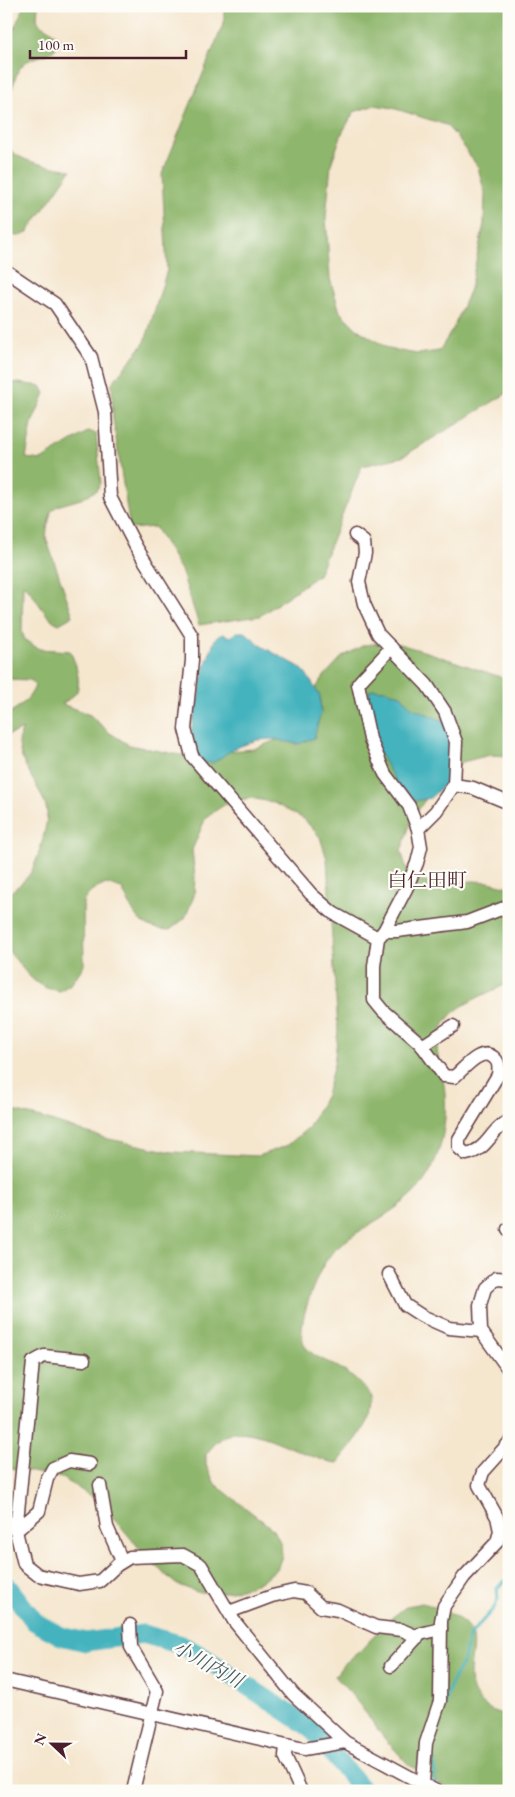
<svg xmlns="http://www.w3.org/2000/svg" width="515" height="1797" font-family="'EB Garamond','Noto Serif JP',serif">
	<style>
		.forest { fill: #8eb66c; stroke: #6c6a4c; fill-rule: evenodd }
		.water { fill: #44b3be; stroke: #476974 }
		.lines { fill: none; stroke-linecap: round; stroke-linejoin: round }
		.stream { stroke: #44b3be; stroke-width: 3 }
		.river { stroke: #44b3be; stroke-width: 19 }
		.minor-casing { stroke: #643d43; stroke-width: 15 }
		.minor { stroke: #fff; stroke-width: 12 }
		.labels { text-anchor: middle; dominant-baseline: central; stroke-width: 4.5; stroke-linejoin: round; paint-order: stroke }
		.water-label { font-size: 19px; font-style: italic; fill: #485a66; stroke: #fdfcf7 }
		.quarter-label { font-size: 20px; fill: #4a1f2b; stroke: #fdfcf7 }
	</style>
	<rect width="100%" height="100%" fill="#fdfcf7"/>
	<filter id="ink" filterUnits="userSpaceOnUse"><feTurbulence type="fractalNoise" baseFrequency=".02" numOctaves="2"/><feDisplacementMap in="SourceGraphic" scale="10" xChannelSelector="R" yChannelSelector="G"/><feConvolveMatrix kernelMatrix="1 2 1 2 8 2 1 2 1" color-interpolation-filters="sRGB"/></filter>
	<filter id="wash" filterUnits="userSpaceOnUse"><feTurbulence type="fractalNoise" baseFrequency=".0096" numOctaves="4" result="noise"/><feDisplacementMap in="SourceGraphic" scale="20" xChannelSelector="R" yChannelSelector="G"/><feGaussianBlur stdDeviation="1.12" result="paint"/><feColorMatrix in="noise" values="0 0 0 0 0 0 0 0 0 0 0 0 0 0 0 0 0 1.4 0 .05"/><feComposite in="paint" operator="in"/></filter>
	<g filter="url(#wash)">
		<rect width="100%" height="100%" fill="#f5e6ce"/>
		<g class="forest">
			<path d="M24 6H38C37 22 35 22 48 29 53 32 57 37 61 40 52 62 33 51 20 68 15 75 9 100 6 109V42L13 31Z"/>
			<path d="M224 6H509V392L402 457 362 466 318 575 260 616 199 625 181 570 155 527 130 529 113 419 112 383 145 342 167 270 162 174 224 22ZM375 105 393 108 446 125 456 136 478 167 485 194 484 224 470 289 453 329 439 351 417 354 389 349 357 329 340 312 330 279 326 217 331 164 342 133 354 112Z"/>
			<path d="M6 143C14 163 52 166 71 170L27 233 19 236 6 235Z"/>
			<path d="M6 378 10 382 41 386 45 393 32 423 26 458 41 460 89 431 96 434 101 483 97 490 81 499 57 506 51 512 47 529 46 538 73 616 59 624C43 618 37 595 23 584L22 632 25 640 39 649 70 651C75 661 83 685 75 694 71 698 66 701 62 704L90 715 110 733 129 745 180 755 254 749 281 738 325 675 342 657 364 645 392 642 430 653 509 680V756L490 755 462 762 432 791 413 816 401 851 407 870 423 882 448 883 473 881 489 882 509 887V983C494 990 460 1004 450 1016 425 1045 444 1065 445 1095 447 1123 442 1150 428 1175 407 1211 360 1224 332 1253 322 1264 316 1280 311 1293 306 1308 301 1321 302 1337 304 1355 326 1360 338 1367 351 1375 363 1385 372 1397L369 1418 358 1437 338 1463C305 1460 260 1425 230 1434 219 1438 213 1446 206 1454V1465L215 1484 274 1530 281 1544 282 1556 277 1569 258 1583 241 1589 219 1593 197 1592 176 1584 151 1562 100 1502 62 1478 6 1467V1109L41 1118 104 1138 172 1152 258 1156 288 1145 309 1127 326 1095 334 1064 338 1031 327 859 320 837 304 819 272 802 250 798 227 803 206 817 192 850 195 877 194 896 185 918 170 930C137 928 136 917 122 889L106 884 91 891 83 902 84 965 72 983 60 991C55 990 49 989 44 987 27 979 19 961 6 949V896C14 889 23 883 29 875 37 865 48 825 47 812 44 787 7 754 23 729L6 736V714C18 709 30 699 35 686L31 680 6 679Z"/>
			<path d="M422 1603C435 1607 466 1618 471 1632 475 1645 470 1661 470 1675 470 1697 487 1713 509 1715V1791H452L409 1765 384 1738 357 1701 335 1676 343 1665 361 1650 389 1620 407 1606Z"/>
		</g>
		<g class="water">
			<polygon points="237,632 245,632 263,647 298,666 305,672 320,696 321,712 314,738 298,744 273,739 257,740 233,749 213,763 203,762 195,752 191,731 205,666 216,637 223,634 230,637"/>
			<polygon points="373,689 385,690 401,695 411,707 441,720 447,724 455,759 446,783 430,798 411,802 398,786 375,745 369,691"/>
		</g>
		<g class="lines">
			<polyline class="stream" points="432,1785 435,1782 435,1772 431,1748 451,1683 464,1660 469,1636 494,1608 498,1599 497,1588 509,1578"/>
			<polyline class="river" points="6,1584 35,1622 61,1636 86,1642 143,1634 182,1645 202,1656 311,1728 363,1791"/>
		</g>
	</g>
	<g filter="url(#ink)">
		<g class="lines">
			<defs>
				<g id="minor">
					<polyline points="6,271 55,304 91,357 105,412 110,497 136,547 192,636 192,660 185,729 192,756 311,894 333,913 378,938"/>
					<polyline points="355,535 364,542 365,553 359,582 364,604 378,634 427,685 445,712 456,742 454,785"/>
					<path d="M391 647C381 661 368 671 358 684L370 739 385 774 409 806 418 829 421 847 417 863 406 889 384 931 378 938 374 966V1000L383 1011 421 1044 444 1076 454 1077C464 1069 480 1047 493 1057 499 1061 499 1067 498 1075L459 1139V1148L466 1154C489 1150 490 1129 509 1121"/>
					<polyline points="418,829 436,811 454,785 473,788 509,803"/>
					<polyline points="384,931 397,931 467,922 509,906"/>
					<polyline points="422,1046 453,1026"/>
					<polyline points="508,1229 509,1230"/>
					<polyline points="389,1274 405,1305 422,1316 449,1328 481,1331"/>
					<polyline points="509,1279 496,1278 485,1288 480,1305 481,1331 509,1370"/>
					<polyline points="84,1360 44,1356 33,1362 16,1531 24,1564 38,1575 79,1584 100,1581 117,1565 130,1557 183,1555 201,1565 234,1621 293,1694 345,1742 436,1791"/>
					<polyline points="100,1485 107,1527 122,1561"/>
					<polyline points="6,1520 16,1531 39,1511 47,1479 53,1468 69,1461 90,1464"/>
					<polyline points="229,1612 272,1596 294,1591 306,1593 321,1607 338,1610 376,1627 402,1630 418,1637"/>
					<polyline points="130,1625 131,1647 157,1691 133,1791"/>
					<polyline points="391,1666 420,1634 441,1629"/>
					<polyline points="6,1682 9,1681 304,1749 345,1742"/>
					<polyline points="286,1746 285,1756 301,1791"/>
					<polyline points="423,1783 426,1743 440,1701 441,1621 444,1606 464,1577 497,1542 500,1531 497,1517 479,1485 483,1472 509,1443"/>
				</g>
			</defs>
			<use href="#minor" class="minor-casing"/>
			<use href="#minor" class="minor"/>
		</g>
	</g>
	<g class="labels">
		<g class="water-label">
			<text transform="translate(208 1664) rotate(29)">小川内川</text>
		</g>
		<g class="quarter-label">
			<text x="427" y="880">白仁田町</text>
		</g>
	</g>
	<rect width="515" height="1797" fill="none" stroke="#fdfcf7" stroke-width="25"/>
	<g transform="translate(52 1744) rotate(292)" stroke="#fdfcf7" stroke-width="4" paint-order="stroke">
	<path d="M0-4L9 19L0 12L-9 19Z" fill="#4a1f2b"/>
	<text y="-8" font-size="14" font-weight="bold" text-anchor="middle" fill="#4a1f2b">N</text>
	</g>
	<path d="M30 50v8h156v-8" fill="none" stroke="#4a1f2b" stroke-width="2.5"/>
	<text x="38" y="50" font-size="15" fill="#4a1f2b" stroke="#fdfcf7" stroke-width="4" paint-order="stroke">100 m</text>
</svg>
